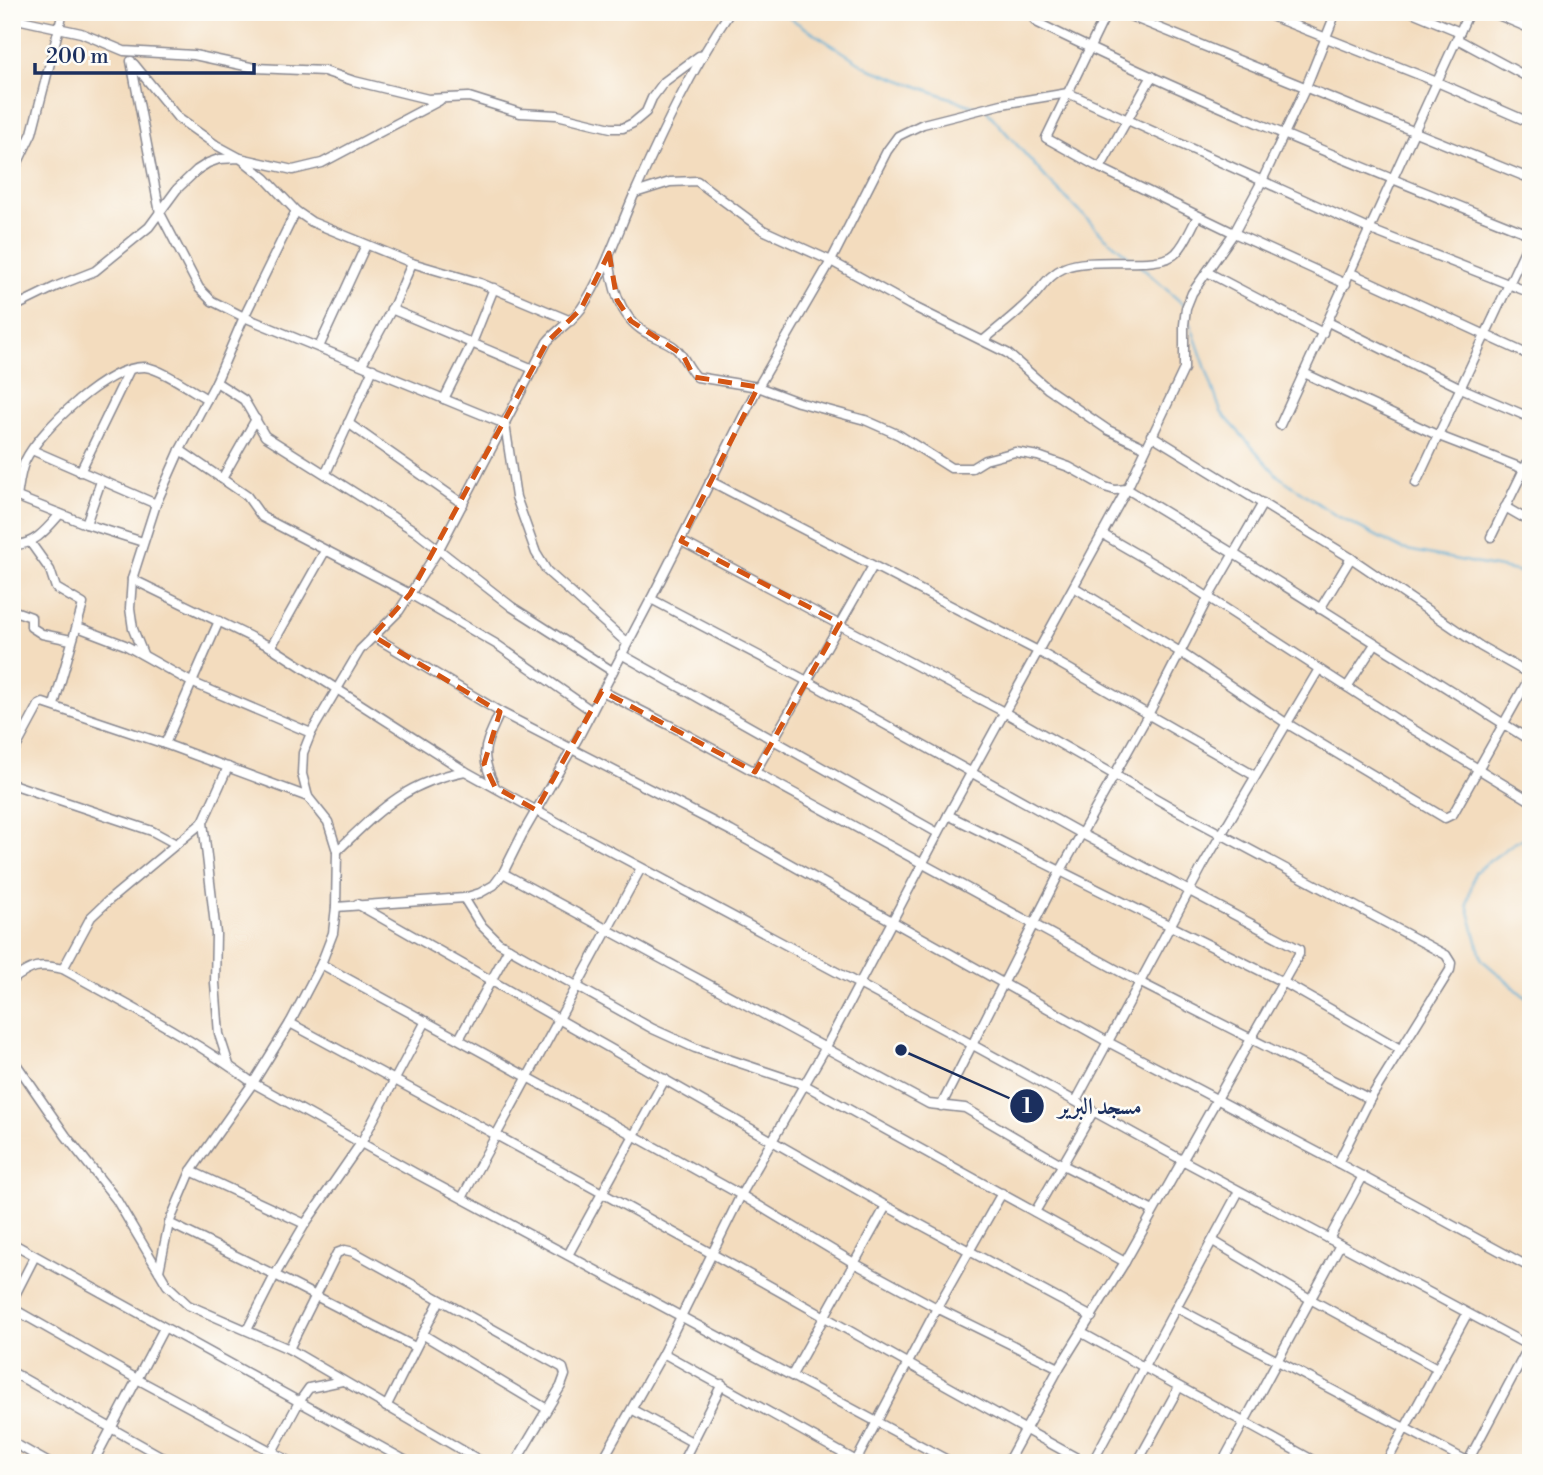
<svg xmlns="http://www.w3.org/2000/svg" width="1543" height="1475" font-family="'Libre Bodoni',Amiri,serif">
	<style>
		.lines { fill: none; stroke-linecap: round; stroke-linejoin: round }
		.stream { stroke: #58aad3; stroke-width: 2 }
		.street-casing { stroke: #87868e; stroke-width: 11 }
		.street { stroke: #fff; stroke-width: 8 }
		.marked { fill: none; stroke: #d45514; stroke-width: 5; stroke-dasharray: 14 9; stroke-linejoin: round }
		.leader { fill: none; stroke: #1b2f5e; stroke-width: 2.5 }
		.callout-dot { fill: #1b2f5e; stroke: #fdfcf7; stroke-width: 2.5 }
		.mark-label { font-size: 21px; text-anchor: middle; font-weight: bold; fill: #fff }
		.callout-label { font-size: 23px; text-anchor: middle; font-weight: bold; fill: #1b2f5e; stroke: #fdfcf7; stroke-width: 5; stroke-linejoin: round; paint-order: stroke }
	</style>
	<rect width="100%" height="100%" fill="#fdfcf7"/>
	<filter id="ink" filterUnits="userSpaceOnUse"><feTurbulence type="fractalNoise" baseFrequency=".0143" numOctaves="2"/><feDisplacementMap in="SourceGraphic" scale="14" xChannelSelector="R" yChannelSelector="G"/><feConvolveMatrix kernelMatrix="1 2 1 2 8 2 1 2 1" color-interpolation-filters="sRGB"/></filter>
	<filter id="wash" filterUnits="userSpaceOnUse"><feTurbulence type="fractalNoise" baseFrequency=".00686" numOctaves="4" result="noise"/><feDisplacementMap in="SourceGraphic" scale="28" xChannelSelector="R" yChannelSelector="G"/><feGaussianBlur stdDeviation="1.57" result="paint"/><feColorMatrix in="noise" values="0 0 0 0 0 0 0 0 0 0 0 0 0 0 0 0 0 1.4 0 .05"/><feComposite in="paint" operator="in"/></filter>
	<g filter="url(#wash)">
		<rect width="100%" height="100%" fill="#f3dcbe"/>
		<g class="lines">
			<g class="stream">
				<polyline points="780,12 870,69 975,107"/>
				<polyline points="987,111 1047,179 1103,235 1132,259"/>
				<polyline points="1139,265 1184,305"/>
				<polyline points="1188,317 1221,412 1278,476 1335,515 1402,549 1531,574"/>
				<polyline points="1531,835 1514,843 1475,872 1467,904 1482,960 1531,1002"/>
			</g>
		</g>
	</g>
	<g filter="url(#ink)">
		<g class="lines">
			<defs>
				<g id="street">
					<path d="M1035 12 1034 19 1038 23C1198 102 1365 168 1531 235"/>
					<polyline points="1107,12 1046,138 1100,168 1234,233 1346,284"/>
					<polyline points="1120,12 1531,179"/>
					<polyline points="1261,12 1437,82 1531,123"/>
					<polyline points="1412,12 1460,32"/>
					<polyline points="1491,12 1531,29"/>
					<polyline points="12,18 81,33 124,51 194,55 255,68 324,71 354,81 428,99 469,97 520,113 557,115 611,128 623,128 633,123 646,112 652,98 664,82 699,56"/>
					<polyline points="1457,39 1531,79"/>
					<polyline points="131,61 160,213 199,288 212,301 244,317 505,424 516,497 536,553 547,571 627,643"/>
					<polyline points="134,64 178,118 216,145 240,158 265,178 296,211 312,222 412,263 480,283 571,321"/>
					<polyline points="1100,168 1152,76"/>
					<polyline points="12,175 32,133 63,12"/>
					<polyline points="635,193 670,182 697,181 763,230 831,261 910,305 1007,353 1048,389 1108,430 1146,448"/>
					<path d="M609 256C612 284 618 316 645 332 654 338 665 340 674 347 685 356 687 368 697 377L758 387 798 402 865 420 899 435 951 468H972L985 460 1015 452 1038 456 1069 467 1105 487 1115 490 1127 489 1234 554 1531 741"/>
					<polyline points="1207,272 1323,333"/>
					<polyline points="1351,273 1531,356"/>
					<polyline points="12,308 57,286 95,271 149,227 177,189 197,170 208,163 219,159 240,158 293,170 322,163 439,101"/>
					<polyline points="391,309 533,369"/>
					<polyline points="1328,322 1461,388 1531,418"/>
					<path d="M984 340C1000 326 1018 313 1033 297 1043 286 1050 274 1064 268 1092 255 1159 271 1176 253 1186 243 1191 228 1198 216"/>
					<polyline points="319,347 366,245"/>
					<polyline points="362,364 395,303 412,263"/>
					<polyline points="1304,373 1439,436 1524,469"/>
					<polyline points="216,382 244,400 265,436 415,531 512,607 612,671"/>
					<polyline points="444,399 472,343 494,288"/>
					<polyline points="348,423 463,504"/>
					<polyline points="1280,425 1469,12"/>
					<polyline points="32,450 156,504"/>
					<polyline points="180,450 247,496 262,517 410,594 496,644 592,711"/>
					<polyline points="80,472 129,371"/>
					<polyline points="326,473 373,369"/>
					<polyline points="223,477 256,419"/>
					<polyline points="710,481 1038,651 1255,776"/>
					<polyline points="1416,483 1531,237"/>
					<polyline points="15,496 86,524 143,542"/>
					<path d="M17 497C19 485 20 472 25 461 40 430 108 365 145 367 162 369 191 390 207 399"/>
					<polyline points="1505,507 1531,522"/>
					<polyline points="86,524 101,481"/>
					<polyline points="1102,534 1180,579 1401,722 1531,801"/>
					<polyline points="1491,537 1531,455"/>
					<polyline points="681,541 1004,712 1178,811 1446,955 1451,963 1450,970 1370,1099 1338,1163"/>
					<polyline points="30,542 50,570 56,588 83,604 54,705"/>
					<path d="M12 545C34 546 47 529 60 514"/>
					<polyline points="132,579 271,647 465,771 573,831 971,1044 1182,1160 1531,1347"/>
					<polyline points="1074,587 1180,652 1286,723 1445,818 1453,814 1531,675 1480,646 1351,558 1151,435"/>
					<polyline points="651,599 807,681 1082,834 1299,949 1299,954 1125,1262 1059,1368 1007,1463"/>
					<polyline points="1320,609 1351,558"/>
					<polyline points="12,610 31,617 31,627 42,634 71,640"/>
					<polyline points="78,627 125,645 191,682 311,733"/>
					<polyline points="373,636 500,712 731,831 1108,1042 1338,1163 1531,1268"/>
					<polyline points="271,647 325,551"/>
					<polyline points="143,654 133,629 130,608 132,579 156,504 180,450 216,382 244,317 296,211"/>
					<polyline points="621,654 938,833"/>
					<polyline points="1347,687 1375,644"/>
					<polyline points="602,691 671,726 1139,982 1370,1099"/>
					<polyline points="165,744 219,621"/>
					<polyline points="12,755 39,705 43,703 165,744 308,797"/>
					<polyline points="755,772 873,566"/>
					<polyline points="12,784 152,831 176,844"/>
					<path d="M495 787C478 752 485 747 500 712"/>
					<polyline points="948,815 1283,982 1400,1049"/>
					<polyline points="203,822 216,934 215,983 219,1034 229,1065"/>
					<path d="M337 851C380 810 404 783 465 771"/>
					<polyline points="503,873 929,1104 965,1108 1061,1164 1153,1211"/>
					<polyline points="464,898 480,924 498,942 653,1029 695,1048 803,1084 1125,1262"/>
					<polyline points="357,904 886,1206 1092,1317"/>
					<polyline points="336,907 464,898 480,893 494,885 503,873 522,835 578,738 651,599 758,387 831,261 887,151 898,136 923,124 1002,104 1068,93 1371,230 1531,293"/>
					<polyline points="321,964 633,1135 741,1195 854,1263 937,1308 1059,1368"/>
					<polyline points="63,969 91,917 108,901 203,822 228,767"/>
					<path d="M12 980C32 966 38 963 63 969 127 1005 194 1039 253 1083L415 1173 953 1463"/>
					<path d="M290 1023C468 1120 647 1216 823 1316 911 1365 998 1415 1086 1463"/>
					<polyline points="459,1039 509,948"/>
					<polyline points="12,1058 66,1136 116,1199 167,1285 188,1305 289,1349 484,1463"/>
					<polyline points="1076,1101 1202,867 1319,669"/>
					<polyline points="941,1106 1060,872 1148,715 1208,598 1263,503"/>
					<polyline points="191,1171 305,1224 275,1275 247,1330"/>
					<polyline points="462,1198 641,868"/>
					<polyline points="1035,1212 1093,1112"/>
					<polyline points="169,1223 275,1275 415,1347"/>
					<polyline points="305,1224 361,1143 426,1021"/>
					<polyline points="1329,1239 1363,1176"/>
					<polyline points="1213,1241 1310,1299 1437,1368"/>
					<polyline points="12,1243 410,1463"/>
					<polyline points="568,1255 665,1079"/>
					<path d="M159 1271 169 1223 191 1171 253 1083 290 1023 321 964 333 933 336 907 337 851 328 822 308 797 302 774 303 753 311 733 360 650 399 611 439 549 547 342C558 329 571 322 581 309 604 275 617 234 633 197 661 134 691 70 730 12"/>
					<polyline points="12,1301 35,1256"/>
					<polyline points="12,1308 137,1379 293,1463"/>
					<polyline points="1177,1308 1471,1463"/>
					<polyline points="1082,1333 1318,1463"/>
					<polyline points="422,1334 547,1409"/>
					<polyline points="289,1349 337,1253 345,1250 354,1252 563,1368 565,1375 561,1386 515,1463"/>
					<polyline points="663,1353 860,1463"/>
					<polyline points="12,1372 173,1463"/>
					<polyline points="792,1375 886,1206"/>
					<polyline points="386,1407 440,1300"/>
					<polyline points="633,1410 692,1442"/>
					<polyline points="12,1442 49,1463"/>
					<polyline points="1468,1461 1529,1346"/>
					<polyline points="93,1463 164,1328"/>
					<polyline points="266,1463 299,1402 309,1388 342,1381"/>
					<polyline points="601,1463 663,1353 741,1195 826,1047 948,815 1127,489 1184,369 1184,325 1186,308 1192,293 1234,233 1262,181 1306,87 1336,12"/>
					<polyline points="682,1463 722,1384"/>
					<polyline points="855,1463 937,1308 1002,1193"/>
					<polyline points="1092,1463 1239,1191"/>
					<polyline points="1137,1463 1179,1387"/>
					<polyline points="1222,1463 1340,1245"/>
					<polyline points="1386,1463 1467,1314"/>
				</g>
			</defs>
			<use href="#street" class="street-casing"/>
			<use href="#street" class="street"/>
		</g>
	</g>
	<path class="marked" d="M609 253 617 300 631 321 683 355 694 377 758 387 681 541 840 623 755 772 602 691 536 810 495 787 484 764 500 712 373 636 410 594 547 342 581 309Z"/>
	<path class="leader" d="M901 1050L1027 1106"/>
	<g class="callout-dot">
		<circle cx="901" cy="1050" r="7"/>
		<circle cx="1027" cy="1106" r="18"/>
	</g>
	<g class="mark-label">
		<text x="1027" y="1113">1</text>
	</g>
	<g class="callout-label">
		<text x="1100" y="1114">مسجد البرير</text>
	</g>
	<rect width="1543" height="1475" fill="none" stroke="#fdfcf7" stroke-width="42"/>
	<path d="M35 63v10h219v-10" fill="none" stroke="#1b2f5e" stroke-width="3.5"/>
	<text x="46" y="63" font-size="21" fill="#1b2f5e" stroke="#fdfcf7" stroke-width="5" paint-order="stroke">200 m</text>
</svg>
